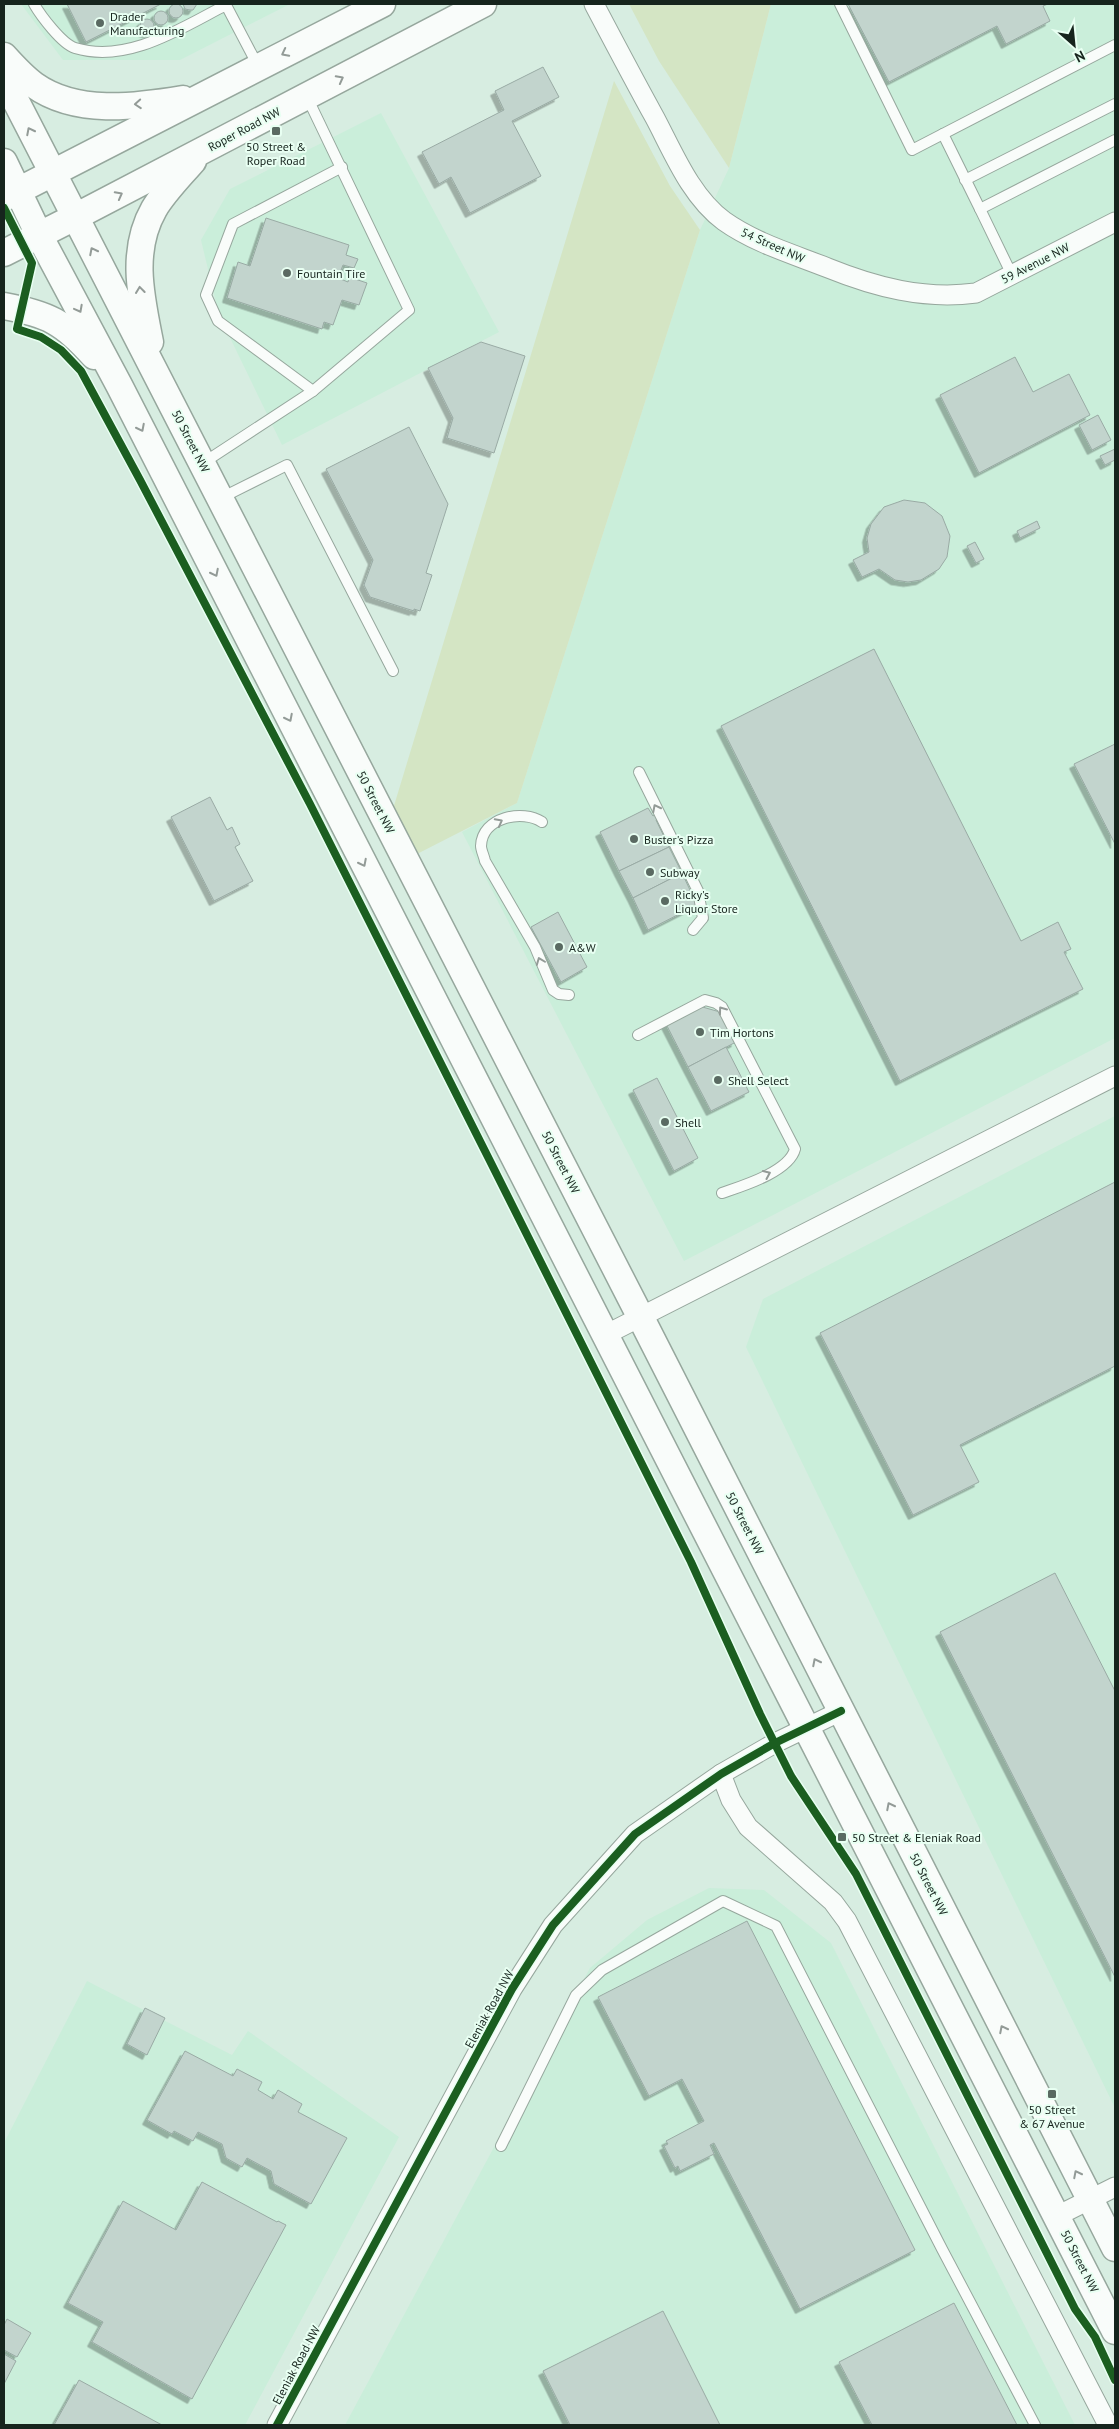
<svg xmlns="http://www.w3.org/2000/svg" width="1119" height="2429" font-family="'PT Sans',sans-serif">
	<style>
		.built { fill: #caeeda }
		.green { fill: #d4e5c4 }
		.building { fill: #c2d4cd; stroke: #99aaa4; filter: url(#shadow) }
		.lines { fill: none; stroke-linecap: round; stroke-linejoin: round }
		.service-casing { stroke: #96a79d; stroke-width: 12 }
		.minor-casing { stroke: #96a79d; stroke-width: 21 }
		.secondary-casing { stroke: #96a79d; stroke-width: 29 }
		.service { stroke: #f9fcfa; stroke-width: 10 }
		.minor { stroke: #f9fcfa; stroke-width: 19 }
		.secondary { stroke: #f9fcfa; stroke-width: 26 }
		.cycleway-casing { stroke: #e8fff2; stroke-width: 11 }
		.cycleway { stroke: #1b5e20; stroke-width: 8 }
		.oneway { stroke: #939b97 }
		.poi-dot { fill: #5a6a62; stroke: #e8fff2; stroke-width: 2 }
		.labels { text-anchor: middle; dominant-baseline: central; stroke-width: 4; stroke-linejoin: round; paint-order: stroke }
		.poi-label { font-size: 12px; fill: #16241d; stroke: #e8fff2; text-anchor: start }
		.street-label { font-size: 12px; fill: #16241d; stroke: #e8fff2 }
	</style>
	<defs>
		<filter id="shadow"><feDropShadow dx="-4.5" dy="4.5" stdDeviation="0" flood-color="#0004"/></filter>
	</defs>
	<rect width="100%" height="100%" fill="#d7ede1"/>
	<g class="built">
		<polygon points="21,4 290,4 180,60 63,60"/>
		<polygon points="771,4 1115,4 1115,1038 684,1261 462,832 517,803 700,230 729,168"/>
		<polygon points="381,113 499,332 282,445 219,315 201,240 230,189"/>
		<polygon points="1115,1116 1115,2108 746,1347 763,1299"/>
		<polygon points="709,1888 764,1890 831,1943 1075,2425 345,2425 590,1968 647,1920"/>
		<polygon points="87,1981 232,2055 248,2031 399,2137 245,2425 4,2425 4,2143"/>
	</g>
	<g class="green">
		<polygon points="629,4 771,4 729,168 659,61"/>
		<polygon points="614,81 670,186 700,230 517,803 417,854 393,809"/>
	</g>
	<g class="building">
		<circle cx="176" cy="11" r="7"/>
		<polygon points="67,4 161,4 86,42"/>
		<polygon points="183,4 197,4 193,10 190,10 185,9"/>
		<polygon points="848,4 1048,4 1043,6 1050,21 1006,44 997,26 889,82"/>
		<circle cx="161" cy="18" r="7"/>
		<circle cx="147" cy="26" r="7"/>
		<polygon points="543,67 559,97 512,121 541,176 470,213 451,177 439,184 422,152 504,110 495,91"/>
		<polygon points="266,218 349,245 346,255 358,259 354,268 343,265 338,278 348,282 349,277 367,283 359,305 342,300 333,325 324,322 322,329 227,298 238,262 250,266"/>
		<polygon points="481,342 525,356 494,453 447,438 453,418 428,368"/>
		<polygon points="1015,357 1033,392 1069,374 1090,415 979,473 940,395"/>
		<polygon points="1098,415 1111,440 1092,450 1079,425"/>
		<polygon points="409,427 448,504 426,573 432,575 420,611 414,609 414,611 370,597 364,585 373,560 326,469"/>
		<polygon points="1115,449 1115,460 1105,465 1100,456"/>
		<polygon points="904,500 925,503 942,516 950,536 947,557 939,569 921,580 908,582 895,580 879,569 862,577 853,560 869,552 867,538 871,524 884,507"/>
		<polygon points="1037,521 1040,528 1020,538 1017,531"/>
		<polygon points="975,542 984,559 976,563 967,546"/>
		<polygon points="874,649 1021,941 1058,922 1071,949 1064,952 1083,989 900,1081 721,726"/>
		<polygon points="1115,744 1115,844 1074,764"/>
		<polygon points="210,797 227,830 232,827 240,844 235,847 253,881 214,901 171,817"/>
		<polygon points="648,808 653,816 656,814 659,819 656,820 669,847 619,871 600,832"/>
		<polygon points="669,847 682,873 633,898 619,871"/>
		<polygon points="682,873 697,905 648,930 633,898"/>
		<polygon points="558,912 587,967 561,982 531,927"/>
		<polygon points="699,1006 720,1012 736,1042 688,1067 665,1022"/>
		<polygon points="726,1047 749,1092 711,1111 688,1067"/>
		<polygon points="657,1078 698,1158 674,1171 633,1090"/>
		<polygon points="1115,1182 1115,1366 960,1445 979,1482 913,1515 820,1333"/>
		<polygon points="1055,1573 1115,1691 1115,1977 940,1632"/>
		<polygon points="747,1921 915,2250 800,2309 714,2143 710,2145 714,2154 680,2171 678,2166 675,2168 664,2146 668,2144 666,2141 704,2121 682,2079 649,2096 598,1997"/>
		<polygon points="145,2008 165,2018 147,2055 127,2044"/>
		<polygon points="185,2051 233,2076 237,2069 262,2082 258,2090 273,2099 278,2090 302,2104 298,2112 347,2138 311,2204 274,2184 271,2171 247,2158 242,2167 226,2158 222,2144 198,2132 193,2141 174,2131 172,2134 147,2120"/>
		<polygon points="202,2182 277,2222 278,2221 286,2225 192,2399 92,2342 103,2322 68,2303 123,2201 176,2230"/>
		<polygon points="954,2303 1017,2425 872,2425 839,2362"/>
		<polygon points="663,2311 720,2425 570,2425 543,2371"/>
		<polygon points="7,2319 31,2333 17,2357 4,2350 4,2325"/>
		<polygon points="4,2354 16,2361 4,2384"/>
		<polygon points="79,2380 162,2425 54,2425"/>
	</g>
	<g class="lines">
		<defs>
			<g id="service">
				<path d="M34 4C41 16 62 44 75 48 128 64 181 28 226 5L258 66"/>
				<polyline points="840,4 912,150 1115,45"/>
				<polyline points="943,134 980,209"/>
				<polyline points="965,180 1115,104"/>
				<polyline points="1012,275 980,209 1115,140"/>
				<polyline points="313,391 218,321 206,295 233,224 342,167"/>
				<polyline points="203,463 313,391 409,310 307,97"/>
				<polyline points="221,498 287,465 393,671"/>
				<polyline points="639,772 698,891 703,918 693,930"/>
				<path d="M542 822C523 809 482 817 481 846 481 850 484 856 485 861L535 947 553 990 559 994 569 995"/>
				<path d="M638 1035 705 1000 716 1003 722 1007 795 1149C789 1172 742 1186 722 1193"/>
				<polyline points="501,2146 576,1995 602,1970 723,1901 776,1926 942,2249 1035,2425"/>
			</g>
			<g id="minor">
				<path d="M594 4C614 42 634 80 655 118 673 152 691 197 724 221 755 243 793 254 828 268 875 287 924 300 976 293L1115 222"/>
				<polyline points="605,1335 1115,1076"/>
				<polyline points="721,1774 731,1800 748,1827 833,1902 847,1921 1108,2425"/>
				<polyline points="1057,2216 1115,2187"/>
				<polyline points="277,2425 512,1989 553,1925 635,1834 721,1774 775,1743 841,1711"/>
			</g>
			<g id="secondary">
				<path d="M4 56C13 66 23 77 34 85 76 115 135 107 183 99"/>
				<polyline points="4,78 640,1316 1115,2248"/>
				<polyline points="4,162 39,235 119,385 1115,2331"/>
				<polyline points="4,198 382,4"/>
				<polyline points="4,253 75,217 483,4"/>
				<path d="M4 306C48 314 64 322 94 356"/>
				<path d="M150 342C141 297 130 251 154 209 164 192 180 176 193 161"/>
			</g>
		</defs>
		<use href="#service" class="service-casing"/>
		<use href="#minor" class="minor-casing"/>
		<use href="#secondary" class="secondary-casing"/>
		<use href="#service" class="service"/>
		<use href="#minor" class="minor"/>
		<use href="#secondary" class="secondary"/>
		<defs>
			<g id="cycleway">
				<polyline points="4,208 32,263 17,329 41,337 61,350 81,371 140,480 310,804 490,1161 691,1562 760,1714 791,1776 856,1874 1075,2309 1095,2337 1115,2380"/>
				<polyline points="277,2425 512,1989 553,1925 635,1834 721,1774 775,1743 841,1711"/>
			</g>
		</defs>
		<use href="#cycleway" class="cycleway-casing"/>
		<use href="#cycleway" class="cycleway"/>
	</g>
	<defs><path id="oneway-chevron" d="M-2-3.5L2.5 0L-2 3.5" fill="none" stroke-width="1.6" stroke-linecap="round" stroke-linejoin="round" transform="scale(1.25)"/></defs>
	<g class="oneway">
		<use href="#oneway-chevron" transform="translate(285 53) rotate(153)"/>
		<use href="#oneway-chevron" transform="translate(340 79) rotate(-28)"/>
		<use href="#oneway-chevron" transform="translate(138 104) rotate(176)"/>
		<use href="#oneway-chevron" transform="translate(30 131) rotate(-117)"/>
		<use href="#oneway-chevron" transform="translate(119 195) rotate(-28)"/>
		<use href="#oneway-chevron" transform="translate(93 251) rotate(-117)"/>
		<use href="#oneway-chevron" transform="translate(140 290) rotate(-97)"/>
		<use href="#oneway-chevron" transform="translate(79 309) rotate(62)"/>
		<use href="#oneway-chevron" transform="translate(141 428) rotate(63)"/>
		<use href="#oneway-chevron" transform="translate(215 573) rotate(63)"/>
		<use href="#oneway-chevron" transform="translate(289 718) rotate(63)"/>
		<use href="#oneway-chevron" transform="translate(656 808) rotate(-117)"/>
		<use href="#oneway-chevron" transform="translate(499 822) rotate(-28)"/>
		<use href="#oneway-chevron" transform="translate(363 863) rotate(63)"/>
		<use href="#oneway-chevron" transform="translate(540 961) rotate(-111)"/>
		<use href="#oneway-chevron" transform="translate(722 1010) rotate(-126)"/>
		<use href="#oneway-chevron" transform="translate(767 1174) rotate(-24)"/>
		<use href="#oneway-chevron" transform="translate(816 1662) rotate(-117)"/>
		<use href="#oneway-chevron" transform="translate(890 1806) rotate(-117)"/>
		<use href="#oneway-chevron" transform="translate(1003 2029) rotate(-117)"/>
		<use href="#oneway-chevron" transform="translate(1077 2174) rotate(-117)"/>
	</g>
	<g class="poi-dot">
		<circle cx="100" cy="23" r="5"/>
		<rect x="271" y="126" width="10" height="10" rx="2.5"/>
		<circle cx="287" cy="273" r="5"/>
		<circle cx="634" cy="839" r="5"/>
		<circle cx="650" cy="872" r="5"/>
		<circle cx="665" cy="901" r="5"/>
		<circle cx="559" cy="947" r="5"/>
		<circle cx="700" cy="1032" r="5"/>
		<circle cx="718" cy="1080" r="5"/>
		<circle cx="665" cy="1122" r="5"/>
		<rect x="837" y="1832" width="10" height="10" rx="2.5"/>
		<rect x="1047" y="2089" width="10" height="10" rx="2.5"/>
	</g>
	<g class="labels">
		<g class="poi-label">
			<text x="110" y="16">Drader<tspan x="110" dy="14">Manufacturing</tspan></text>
			<text x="276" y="146" text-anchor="middle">50 Street &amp;<tspan x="276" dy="14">Roper Road</tspan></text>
			<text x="297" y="273">Fountain Tire</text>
			<text x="644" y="839">Buster's Pizza</text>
			<text x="660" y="872">Subway</text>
			<text x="675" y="894">Ricky's<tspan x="675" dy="14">Liquor Store</tspan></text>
			<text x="569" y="947">A&amp;W</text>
			<text x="710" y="1032">Tim Hortons</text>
			<text x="728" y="1080">Shell Select</text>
			<text x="675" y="1122">Shell</text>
			<text x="852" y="1837">50 Street &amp; Eleniak Road</text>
			<text x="1052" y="2109" text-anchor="middle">50 Street<tspan x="1052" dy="14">&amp; 67 Avenue</tspan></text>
		</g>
		<g class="street-label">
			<text transform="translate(244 129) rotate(-28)">Roper Road NW</text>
			<text transform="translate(773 245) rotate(24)">54 Street NW</text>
			<text transform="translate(1035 263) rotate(-27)">59 Avenue NW</text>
			<text transform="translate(191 441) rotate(63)">50 Street NW</text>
			<text transform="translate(376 802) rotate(63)">50 Street NW</text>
			<text transform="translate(561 1162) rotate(63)">50 Street NW</text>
			<text transform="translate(745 1523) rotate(63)">50 Street NW</text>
			<text transform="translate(929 1884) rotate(63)">50 Street NW</text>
			<text transform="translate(489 2009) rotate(-61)">Eleniak Road NW</text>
			<text transform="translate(1080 2261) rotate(63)">50 Street NW</text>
			<text transform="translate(296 2365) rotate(-62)">Eleniak Road NW</text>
		</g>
	</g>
	<rect width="1119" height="2429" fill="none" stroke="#16241d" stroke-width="10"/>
	<g transform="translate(1074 45) rotate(153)" stroke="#e8fff2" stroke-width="4" paint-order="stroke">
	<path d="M0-4L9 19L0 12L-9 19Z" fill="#16241d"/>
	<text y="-8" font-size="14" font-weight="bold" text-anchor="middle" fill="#16241d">N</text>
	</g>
</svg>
